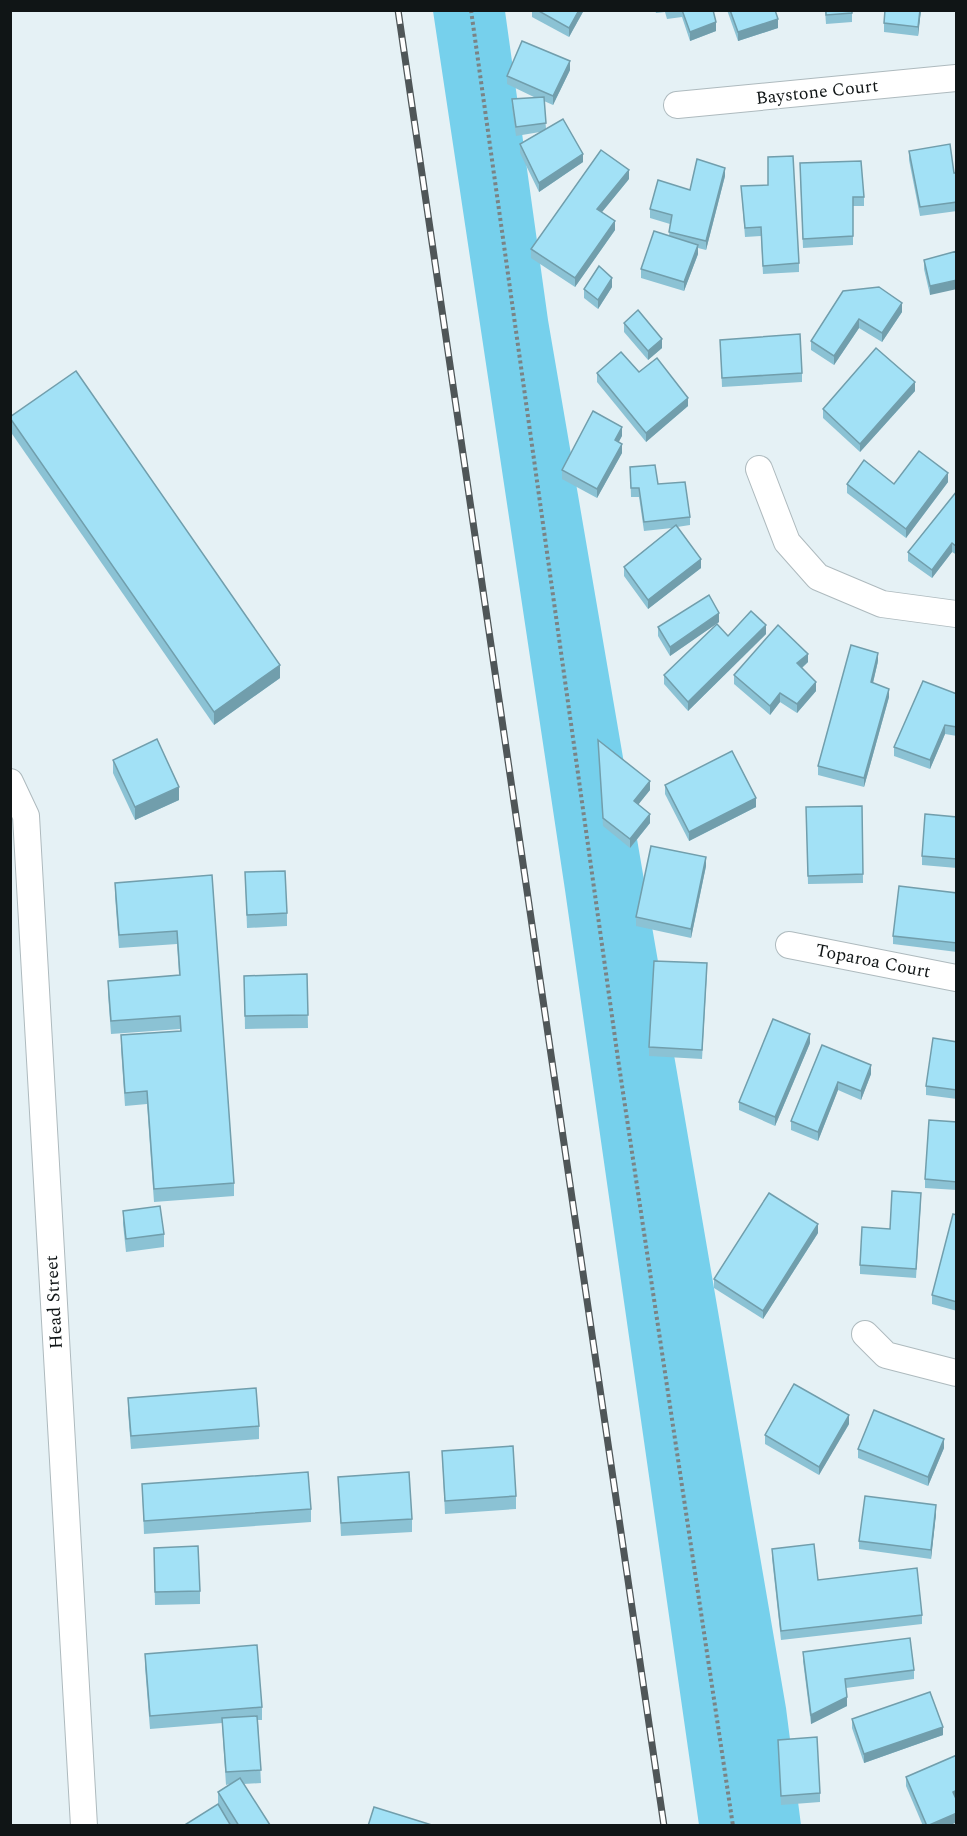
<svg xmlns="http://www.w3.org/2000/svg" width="967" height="1836" font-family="Spectral,serif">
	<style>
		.green { fill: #76d0ec }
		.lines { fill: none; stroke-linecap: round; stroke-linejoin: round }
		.street-casing { stroke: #aebabe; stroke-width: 28 }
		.path { stroke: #7a8385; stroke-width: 4; stroke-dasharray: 3 3; stroke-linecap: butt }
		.street { stroke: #fff; stroke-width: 26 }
		.rail-casing { stroke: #4f5658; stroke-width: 7 }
		.rail { stroke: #fff; stroke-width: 4.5; stroke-dasharray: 14; stroke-linecap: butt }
		.wall { fill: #8bc2d4 }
		.shaded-wall { fill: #719eac }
		.building { fill: #a2e1f6; stroke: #719eac; stroke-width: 1.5 }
		.labels { text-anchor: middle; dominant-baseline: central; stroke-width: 5; stroke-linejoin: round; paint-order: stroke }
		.street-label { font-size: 18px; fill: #101516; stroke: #fff }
	</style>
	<rect width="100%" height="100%" fill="#e5f1f5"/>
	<polygon class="green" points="433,11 505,11 548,320 786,1708 801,1825 699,1825 565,890"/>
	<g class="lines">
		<defs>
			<g id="street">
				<polyline points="677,105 956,78"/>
				<polyline points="759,469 787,542 818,577 882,604 956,614"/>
				<polyline points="10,782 26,816 84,1826"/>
				<polyline points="789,945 956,978"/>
				<polyline points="865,1334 886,1355 956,1373"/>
			</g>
		</defs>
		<use href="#street" class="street-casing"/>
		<polyline class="path" points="471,10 618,1059 733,1826"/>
		<use href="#street" class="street"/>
		<defs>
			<polyline id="rail" points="398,10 664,1826"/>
		</defs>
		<use href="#rail" class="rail-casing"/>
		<use href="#rail" class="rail"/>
	</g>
	<g class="wall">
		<polygon points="532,10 584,10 569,37 532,17"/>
		<polygon points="655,10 713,10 716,31 690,41 682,17 667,19 665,12 656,13"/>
		<polygon points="727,10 775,10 778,28 738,41"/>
		<polygon points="825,10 852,10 852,22 826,24"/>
		<polygon points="921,10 918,36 884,32 884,23"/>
		<polygon points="570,70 553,105 544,101 546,129 583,162 539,192 520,153 520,144 540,132 516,136 512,108 512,99 536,98 507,84 507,76"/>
		<polygon points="909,151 954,173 957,173 957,211 920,216 909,160"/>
		<polygon points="800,172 864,197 864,206 853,206 853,245 803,248"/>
		<polygon points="725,176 706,250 698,248 698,254 684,291 641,278 641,269 669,236 670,224 650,218 650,209 690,190"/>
		<polygon points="629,179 602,212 615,230 575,287 531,258 531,249"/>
		<polygon points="741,186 799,263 799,272 763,274 761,236 745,237"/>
		<polygon points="957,251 930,295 924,269 924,260"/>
		<polygon points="612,287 598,309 584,298 584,289"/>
		<polygon points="843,291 902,312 882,342 859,328 834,365 811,350 811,341"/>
		<polygon points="624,323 662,348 648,360 624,332"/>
		<polygon points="720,340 802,373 802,382 722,387"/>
		<polygon points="639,372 688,406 646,442 597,382 597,373"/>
		<polygon points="915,391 860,452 823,418 823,409"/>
		<polygon points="10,417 280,678 214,725 10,431"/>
		<polygon points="622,436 618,442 622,453 597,498 562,479 562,470"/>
		<polygon points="630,467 658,484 690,517 690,525 677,527 701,568 648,609 624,576 624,567 672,528 644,531 639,497 631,497"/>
		<polygon points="948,482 906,538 847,493 847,484"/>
		<polygon points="957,491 957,555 952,552 932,578 908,561 908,552"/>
		<polygon points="719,622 670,656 658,636 658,627"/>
		<polygon points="766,634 688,711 664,684 664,675 728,636"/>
		<polygon points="878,661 873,683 889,697 864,787 818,775 818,766"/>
		<polygon points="808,662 802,668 816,691 797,713 780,702 770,715 734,684 734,675"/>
		<polygon points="957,694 957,736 945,734 930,769 894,756 894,747"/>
		<polygon points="598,740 650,790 638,804 650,823 630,848 603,826"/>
		<polygon points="113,760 179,800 135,820 113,773"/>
		<polygon points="665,785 756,807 689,841 665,794"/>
		<polygon points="862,806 863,883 808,884 806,807"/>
		<polygon points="957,817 957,868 922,865 922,856"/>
		<polygon points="706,866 691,938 636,926 636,917"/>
		<polygon points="245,872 287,913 287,926 247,928"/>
		<polygon points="212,875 234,1183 234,1196 154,1202 147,1104 125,1106 121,1048 121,1035 180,1031 180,1029 111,1034 108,994 108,981 179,975 177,944 119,948 115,896 115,883"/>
		<polygon points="957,893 957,952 893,944 893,936"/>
		<polygon points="707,972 702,1059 649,1056 649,1047"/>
		<polygon points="307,974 308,1028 245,1029 244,976"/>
		<polygon points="957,1042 957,1099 926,1095 926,1086"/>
		<polygon points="810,1043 775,1126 739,1110 739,1102"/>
		<polygon points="822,1045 871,1074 861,1100 838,1090 818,1141 791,1130 791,1121"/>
		<polygon points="957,1122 957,1190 925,1188 925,1179"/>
		<polygon points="921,1202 916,1278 860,1274 860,1265 890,1229"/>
		<polygon points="123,1211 164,1234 164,1247 126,1252 123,1224"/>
		<polygon points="957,1215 957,1311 932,1304 932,1295"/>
		<polygon points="818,1233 763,1319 714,1288 714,1279"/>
		<polygon points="128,1398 259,1426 259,1439 131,1449 128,1411"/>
		<polygon points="849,1424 819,1475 765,1444 765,1435"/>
		<polygon points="944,1448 928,1486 858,1458 858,1449"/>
		<polygon points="442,1451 516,1496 516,1509 445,1514"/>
		<polygon points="338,1477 412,1519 412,1532 341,1536"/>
		<polygon points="142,1484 311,1509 311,1522 144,1534"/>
		<polygon points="936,1514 931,1559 859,1549 859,1541"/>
		<polygon points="772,1549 818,1580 922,1615 922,1624 781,1640 772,1558"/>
		<polygon points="154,1560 200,1591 200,1604 155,1605"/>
		<polygon points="803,1652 914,1670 914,1679 846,1688 847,1706 811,1724 803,1661"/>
		<polygon points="145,1654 262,1707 262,1720 258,1720 261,1783 243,1784 270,1826 183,1826 218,1805 218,1792 230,1784 226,1785 222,1723 150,1729 145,1667"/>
		<polygon points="852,1719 943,1735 864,1763 852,1728"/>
		<polygon points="778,1740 820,1793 820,1802 781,1805"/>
		<polygon points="957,1755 957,1799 949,1826 923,1826 906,1786 906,1777"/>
	</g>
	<g class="shaded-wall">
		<polygon points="579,10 584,10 569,37 569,28"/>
		<polygon points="920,10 921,10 918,36 918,27"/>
		<polygon points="778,19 778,28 738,41 738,32"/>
		<polygon points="716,22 716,31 690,41 690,32"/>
		<polygon points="570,61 570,70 553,105 553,96"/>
		<polygon points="583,154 583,162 539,192 539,183"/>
		<polygon points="725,168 725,176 706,250 706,241"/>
		<polygon points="629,170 629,179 597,218 597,209"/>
		<polygon points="615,221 615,230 575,287 575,278"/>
		<polygon points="698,245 698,254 684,291 684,282"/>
		<polygon points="612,278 612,287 598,309 598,300"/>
		<polygon points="957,280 957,289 930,295 930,286"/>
		<polygon points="902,303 902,312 882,342 882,333"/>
		<polygon points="859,319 859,328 834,365 834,356"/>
		<polygon points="662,339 662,348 648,360 648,351"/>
		<polygon points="915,382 915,391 860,452 860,444"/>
		<polygon points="688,398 688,406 646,442 646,433"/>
		<polygon points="622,427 622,436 615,449 615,440"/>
		<polygon points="622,444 622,453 597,498 597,489"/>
		<polygon points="948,473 948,482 906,538 906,529"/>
		<polygon points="952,543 952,552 932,578 932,570"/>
		<polygon points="701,559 701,568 648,609 648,600"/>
		<polygon points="719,613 719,622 670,656 670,647"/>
		<polygon points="766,625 766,634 688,711 688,702"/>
		<polygon points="878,653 878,661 871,691 871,682"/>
		<polygon points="808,654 808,662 797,672 797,663"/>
		<polygon points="280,665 280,678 214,725 214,712"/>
		<polygon points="816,682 816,691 797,713 797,704"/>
		<polygon points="889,689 889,697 864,787 864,778"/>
		<polygon points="780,693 780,702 770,715 770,706"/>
		<polygon points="945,725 945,734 930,769 930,760"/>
		<polygon points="650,781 650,790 634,810 634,801"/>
		<polygon points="179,787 179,800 135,820 135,807"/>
		<polygon points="756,798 756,807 689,841 689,832"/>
		<polygon points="650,814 650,823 630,848 630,839"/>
		<polygon points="706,857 706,866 691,938 691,929"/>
		<polygon points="810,1034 810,1043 775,1126 775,1117"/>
		<polygon points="871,1065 871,1074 861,1100 861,1091"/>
		<polygon points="838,1082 838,1090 818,1141 818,1132"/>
		<polygon points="818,1224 818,1233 763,1319 763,1311"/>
		<polygon points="849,1415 849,1424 819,1475 819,1467"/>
		<polygon points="944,1439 944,1448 928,1486 928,1477"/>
		<polygon points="936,1505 936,1514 931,1559 931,1550"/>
		<polygon points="847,1697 847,1706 811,1724 811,1715"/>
		<polygon points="943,1727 943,1735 864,1763 864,1754"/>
		<polygon points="957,1790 957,1799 953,1801 953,1792"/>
		<polygon points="957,1813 957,1822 949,1826 928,1826"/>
	</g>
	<g class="building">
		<polygon points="537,10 579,10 569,28"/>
		<polygon points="682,10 713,10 716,22 690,32"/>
		<polygon points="730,10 775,10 778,19 738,32"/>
		<polygon points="826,10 852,10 852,13 826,15"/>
		<polygon points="885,10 920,10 918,27 884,23"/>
		<polygon points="522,41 570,61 553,96 507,76"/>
		<polygon points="544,97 546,123 516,127 512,99"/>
		<polygon points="563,119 583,154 539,183 520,144"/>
		<polygon points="950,144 954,173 957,173 957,202 920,207 909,151"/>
		<polygon points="601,150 629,170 597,209 615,221 575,278 531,249"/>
		<polygon points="793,156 799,263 763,266 761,227 745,228 741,186 768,185 768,157"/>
		<polygon points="697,159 725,168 706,241 669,232 672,215 650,209 658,180 690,190"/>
		<polygon points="861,161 864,197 853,197 853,236 803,239 800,163"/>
		<polygon points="654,231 698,245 684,282 641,269"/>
		<polygon points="957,251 957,280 930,286 924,260"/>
		<polygon points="599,266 612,278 598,300 584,289"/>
		<polygon points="879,287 902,303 882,333 859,319 834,356 811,341 843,291"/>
		<polygon points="638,310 662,339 648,351 624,323"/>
		<polygon points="800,334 802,373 722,378 720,340"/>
		<polygon points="876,348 915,382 860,444 823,409"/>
		<polygon points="621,352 639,372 657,358 688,398 646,433 597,373"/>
		<polygon points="76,371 280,665 214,712 10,418 10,417"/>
		<polygon points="593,411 622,427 615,440 622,444 597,489 562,470"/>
		<polygon points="919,451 948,473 906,529 847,484 864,460 894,484"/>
		<polygon points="655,465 658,484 685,482 690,517 644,522 639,488 631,488 630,467"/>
		<polygon points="957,491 957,547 952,543 932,570 908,552"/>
		<polygon points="676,525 701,559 648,600 624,567"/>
		<polygon points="709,595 719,613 670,647 658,627"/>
		<polygon points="751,611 766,625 688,702 664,675 717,624 728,636"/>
		<polygon points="778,625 808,654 797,663 816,682 797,704 780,693 770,706 734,675"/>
		<polygon points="851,645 878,653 871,682 889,689 864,778 818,766"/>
		<polygon points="923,681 957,694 957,727 945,725 930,760 894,747"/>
		<polygon points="157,739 179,787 135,807 113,760"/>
		<polygon points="598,740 650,781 634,801 650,814 630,839 603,818"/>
		<polygon points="732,751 756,798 689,832 665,785"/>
		<polygon points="862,806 863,874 808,876 806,807"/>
		<polygon points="925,814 957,817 957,859 922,856"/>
		<polygon points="651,846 706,857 691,929 636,917"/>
		<polygon points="285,871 287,913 247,915 245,872"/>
		<polygon points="212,875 234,1183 154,1189 147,1091 125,1093 121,1035 181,1031 180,1016 111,1021 108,981 180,975 177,931 119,935 115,883"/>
		<polygon points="899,886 957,893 957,943 893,936"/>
		<polygon points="654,961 707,963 702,1050 649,1047"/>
		<polygon points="307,974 308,1015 245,1016 244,976"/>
		<polygon points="773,1019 810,1034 775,1117 739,1102"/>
		<polygon points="933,1038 957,1042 957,1090 926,1086"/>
		<polygon points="822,1045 871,1065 861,1091 838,1082 818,1132 791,1121"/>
		<polygon points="929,1120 957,1122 957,1182 925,1179"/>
		<polygon points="892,1191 921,1193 916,1269 860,1265 862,1227 890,1229"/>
		<polygon points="769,1193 818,1224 763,1311 714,1279"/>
		<polygon points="160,1206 164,1234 126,1239 123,1211"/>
		<polygon points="953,1214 957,1215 957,1302 932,1295"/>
		<polygon points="794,1384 849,1415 819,1467 765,1435"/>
		<polygon points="256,1388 259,1426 131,1436 128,1398"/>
		<polygon points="874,1410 944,1439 928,1477 858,1449"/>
		<polygon points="513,1446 516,1496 445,1501 442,1451"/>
		<polygon points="308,1472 311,1509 144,1521 142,1484"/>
		<polygon points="409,1472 412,1519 341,1523 338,1477"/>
		<polygon points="865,1496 936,1505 931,1550 859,1541"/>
		<polygon points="814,1544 818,1580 917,1568 922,1615 781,1631 772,1549"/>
		<polygon points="198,1546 200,1591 155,1592 154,1548"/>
		<polygon points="910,1638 914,1670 845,1679 847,1697 811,1715 803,1652"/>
		<polygon points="257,1645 262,1707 150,1716 145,1654"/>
		<polygon points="930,1692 943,1727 864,1754 852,1719"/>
		<polygon points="257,1716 261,1770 226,1772 222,1718"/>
		<polygon points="817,1737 820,1793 781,1796 778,1740"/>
		<polygon points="957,1755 957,1790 953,1792 957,1801 957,1813 927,1826 906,1777"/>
		<polygon points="240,1778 270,1825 269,1826 239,1826 218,1792"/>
		<polygon points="218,1804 231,1826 183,1826"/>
		<polygon points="374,1807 435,1826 368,1826"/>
	</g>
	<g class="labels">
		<g class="street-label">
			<text transform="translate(817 92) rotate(-6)">Baystone Court</text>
			<text transform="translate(873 961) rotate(11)">Toparoa Court</text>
			<text transform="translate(54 1302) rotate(-93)">Head Street</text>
		</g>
	</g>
	<rect width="967" height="1836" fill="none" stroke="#101516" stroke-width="24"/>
</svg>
